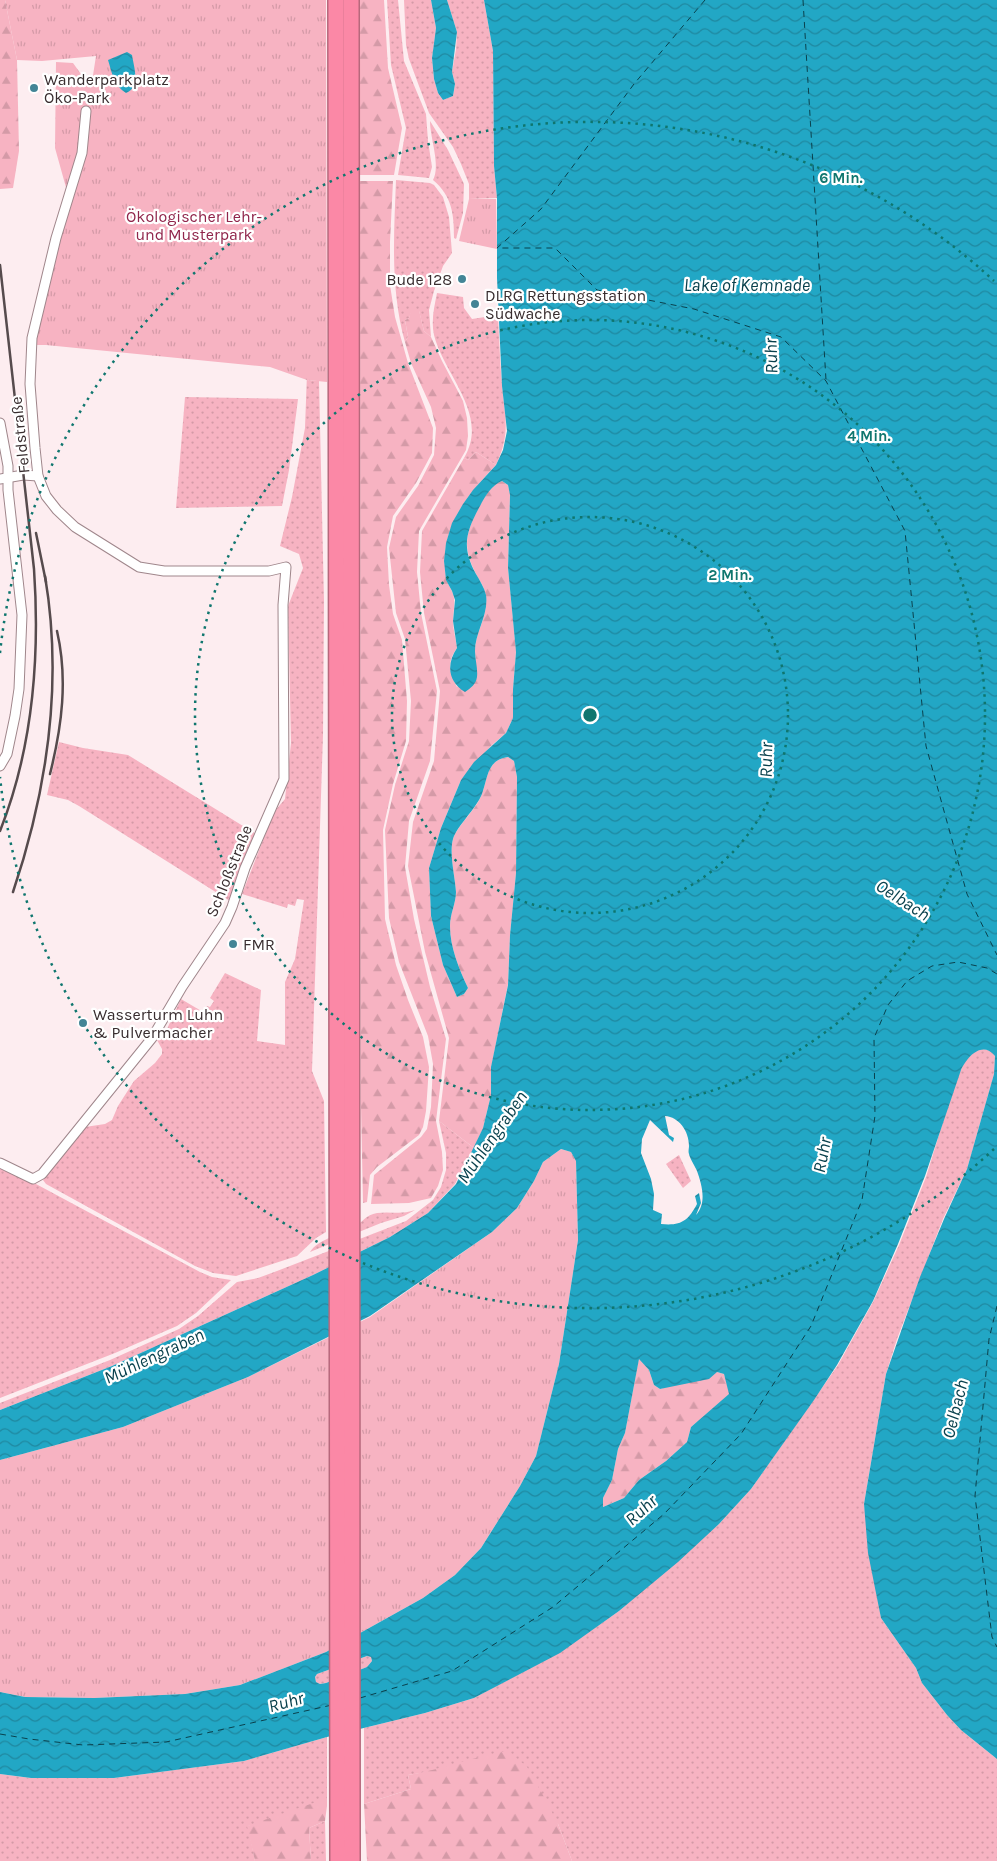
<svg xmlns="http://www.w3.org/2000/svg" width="997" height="1861" font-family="Karla,sans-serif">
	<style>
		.grass { fill: url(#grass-dots) }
		.forest { fill: url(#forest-firs) }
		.park { fill: url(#park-tufts) }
		.water { fill: url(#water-waves); fill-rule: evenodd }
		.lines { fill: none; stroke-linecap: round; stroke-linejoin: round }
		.ferry { stroke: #09414d; stroke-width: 1; stroke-dasharray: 6 5; stroke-linecap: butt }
		.minor-casing { stroke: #9f868b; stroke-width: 11 }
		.motorway-casing { stroke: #b7687c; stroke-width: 18 }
		.minor { stroke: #fff; stroke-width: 9 }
		.motorway { stroke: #fb88a6; stroke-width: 15 }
		.rail { stroke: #564b4d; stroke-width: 2.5 }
		.ring { fill: none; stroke: #0f766e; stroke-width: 2.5; stroke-dasharray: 2.5 5 }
		.poi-dot { fill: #438596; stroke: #fff; stroke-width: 2 }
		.labels { text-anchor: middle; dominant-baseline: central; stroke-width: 4.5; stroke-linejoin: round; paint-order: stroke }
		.poi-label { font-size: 16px; fill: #382d2f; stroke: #fff; text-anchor: start }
		.park-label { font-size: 16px; fill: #90254b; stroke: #fff }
		.street-label { font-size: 16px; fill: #382d2f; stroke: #fff }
		.water-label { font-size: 18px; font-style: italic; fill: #09414d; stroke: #fff }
		.centre { fill: #0f766e; stroke: #fff; stroke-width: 2.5 }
		.ring-label { font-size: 15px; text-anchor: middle; font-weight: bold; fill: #0f766e; stroke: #fff; stroke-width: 4.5; stroke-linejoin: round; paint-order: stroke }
	</style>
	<defs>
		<pattern id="grass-dots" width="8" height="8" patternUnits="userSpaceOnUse" patternTransform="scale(1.25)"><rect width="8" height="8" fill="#f7b3c2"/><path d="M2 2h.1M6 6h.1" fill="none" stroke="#d49aa7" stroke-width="1.8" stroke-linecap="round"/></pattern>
		<pattern id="forest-firs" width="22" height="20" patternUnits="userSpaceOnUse" patternTransform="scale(1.25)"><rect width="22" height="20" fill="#f7b3c2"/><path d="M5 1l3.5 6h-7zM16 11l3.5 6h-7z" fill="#d49aa7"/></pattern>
		<pattern id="park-tufts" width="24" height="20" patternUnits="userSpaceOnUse" patternTransform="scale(1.25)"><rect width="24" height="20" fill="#f7b3c2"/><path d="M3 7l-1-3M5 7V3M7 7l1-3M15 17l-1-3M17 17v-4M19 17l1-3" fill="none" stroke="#d49aa7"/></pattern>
		<pattern id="water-waves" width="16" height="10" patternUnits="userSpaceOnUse" patternTransform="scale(1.25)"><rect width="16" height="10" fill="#22a7c5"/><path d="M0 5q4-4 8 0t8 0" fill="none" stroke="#1f88a0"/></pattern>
	</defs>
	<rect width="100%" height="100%" fill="#fdedf0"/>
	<g class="grass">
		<polygon points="387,0 398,0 404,61 426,114 428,141 432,167 429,178 398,175 406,128 391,65"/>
		<polygon points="404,0 431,0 436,28 432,58 434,79 438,93 443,100 453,96 455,84 452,72 456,49 457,32 447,0 484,0 493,51 494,166 497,198 469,199 469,184 461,164 453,147 429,113 409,59 406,45"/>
		<path d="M430 121 448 150 464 184 463 213 456 239 454 238C454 214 452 196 433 180 441 166 430 138 430 121Z"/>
		<path d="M396 180 430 183 434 185 443 197 449 217 452 253 443 266 434 291 429 310 431 337 424 331 419 311 412 310 409 318 405 320 408 337 405 342C390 289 394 234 396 180Z"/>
		<path d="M437 293 463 297 464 308 472 319 498 315C499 338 500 362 502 385 505 419 511 432 496 465L476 452 468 460 464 458C490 415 444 375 434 335 431 321 434 308 437 293Z"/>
		<polygon points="307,373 307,380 319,381 324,601 323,735 312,1071 324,1101 326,1232 316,1238 297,1256 236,1276 213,1273 195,1266 46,1184 43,1180 53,1168 72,1140 85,1127 105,1124 112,1120 118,1106 134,1081 155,1063 162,1054 162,1049 157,1040 167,1029 181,999 203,1012 207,1006 210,1007 214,1001 210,998 225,973 261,990 257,1041 285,1045 285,982 295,959 304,900 297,899 295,906 288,904 287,908 242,894 274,812 285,799 291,743 288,606 303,568 299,554 280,546 292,497 305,428"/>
		<polygon points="185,397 298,399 289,470 282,506 176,508"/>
		<polygon points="59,742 83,748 128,755 256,834 248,850 230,901 79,806 68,800 47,795"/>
		<polygon points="983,1049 991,1051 995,1056 994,1074 967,1169 943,1219 897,1339 886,1374 864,1504 881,1618 916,1668 922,1683 947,1715 961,1730 997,1759 997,1861 572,1861 558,1824 428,1772 408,1775 411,1789 364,1804 364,1728 425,1713 474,1698 560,1652 619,1611 719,1524 751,1489 838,1365 873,1302 899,1245 926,1177 955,1083 965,1061 976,1050"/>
		<polygon points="439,1121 474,1148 455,1184 428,1213 390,1237 313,1275 112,1366 0,1410 0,1403 110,1360 179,1329 198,1316 237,1282 258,1278 277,1271 406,1221 433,1200 441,1187 446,1170 446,1153"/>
		<polygon points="679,1155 691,1181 683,1188 666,1164"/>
		<polygon points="0,1167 36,1184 200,1272 212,1277 231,1280 196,1313 177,1326 115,1353 0,1398"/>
		<path d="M415 1210 404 1216 381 1223 310 1252C318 1239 341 1235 354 1228 362 1222 366 1215 377 1213 391 1211 401 1215 415 1210Z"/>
		<polygon points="367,1656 371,1657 372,1661 367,1667 326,1683 320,1684 316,1682 315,1677 317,1674"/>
		<polygon points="327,1737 327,1806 248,1826 255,1861 0,1861 0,1774 31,1778 114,1778 244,1761"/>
		<polygon points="325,1821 326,1861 311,1861 309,1828"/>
	</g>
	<g class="forest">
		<polygon points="0,0 5,0 17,60 19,151 13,188 0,189"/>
		<polygon points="360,0 384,0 388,68 402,128 394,175 360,175"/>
		<polygon points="360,181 393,181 390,242 390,285 395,317 408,363 433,428 432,453 416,483 393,516 387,547 389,585 393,614 402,640 407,701 406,741 393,784 383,830 385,919 396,965 408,1000 423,1037 429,1067 426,1111 423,1127 419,1135 377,1167 370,1175 367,1202 363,1203 361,1106"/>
		<polygon points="411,310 419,310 424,331 431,337 442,361 463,401 467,418 468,436 466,450 419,531 417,572 421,613 437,691 430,761 409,821 405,867 414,919 430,987 446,1039 436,1121 442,1152 443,1170 438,1186 431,1198 409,1203 371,1204 374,1175 421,1137 427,1129 431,1107 433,1064 428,1036 399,962 389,918 385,830 395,785 409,741 411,701 405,639 396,613 389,548 396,517 418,486 434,455 436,428 431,407 411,363 405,342 408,337 405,320 409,318"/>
		<path d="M476 452 496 465C466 496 438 531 446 577 447 584 453 590 454 598 455 606 453 614 453 621 453 630 456 639 457 648 447 662 449 672 457 687L476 665C476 660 475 654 475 650 476 631 488 616 486 597 485 587 479 580 475 572 462 546 466 532 479 507 484 497 491 485 502 481L508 485 510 494 508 568 516 651 513 689V718L506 733 491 746 461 780 441 828 429 868 431 916 443 965 457 997 464 994 468 988C459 969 450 947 450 926 450 914 456 903 456 892 455 876 449 854 453 839 457 826 476 810 482 794 488 777 487 760 508 757L514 761 517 777 516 873 510 935 508 984 491 1068V1095L483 1128 474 1148 439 1121 449 1038 425 952 408 866 413 822 434 761 440 691 424 613 420 572 422 531 464 458 468 460Z"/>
		<polygon points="639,1358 649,1370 654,1385 660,1389 717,1372 724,1374 730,1394 691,1427 687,1442 666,1461 639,1480 624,1498 603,1507 603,1498 612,1480 618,1449 625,1433"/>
		<path d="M508 1751 527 1767 544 1797 558 1824 572 1861H367L364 1804 411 1789 408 1775C442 1770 474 1756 508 1751Z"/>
		<polygon points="325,1799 327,1806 325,1821 309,1828 311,1861 255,1861 247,1826"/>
	</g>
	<g class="park">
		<polygon points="5,0 326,0 327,382 307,380 270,367 46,345 29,345 67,191 55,148 56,62 73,63 91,88 96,56 42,61 17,60"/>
		<polygon points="469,199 496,199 497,249 459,241"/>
		<polygon points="561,1149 571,1152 576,1160 578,1240 559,1364 536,1456 520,1486 481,1548 455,1575 423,1598 326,1652 240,1685 185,1694 94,1698 25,1697 0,1692 0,1460 123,1427 248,1377 370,1317 492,1232 517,1208 534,1181 543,1162"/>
	</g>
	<g class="water">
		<polygon points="431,0 447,0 457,32 452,72 455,84 453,96 443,100 438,93 434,79 432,58 436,28"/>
		<path d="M484 0H997V1759L961 1730 947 1715 922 1683 916 1668 881 1618 868 1553 864 1504 886 1374 920 1277 944 1219 967 1169 994 1074 995 1056C982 1040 967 1057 961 1070L925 1176 898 1244 873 1301 837 1365 814 1400 751 1489 719 1524 678 1562 619 1611 560 1653 474 1698 425 1713 327 1737 244 1761 114 1778H31L0 1774V1692L25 1697 94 1698 185 1694 240 1685 326 1652 423 1598 455 1575 481 1548 520 1486 536 1456 559 1364 578 1240 576 1161 571 1152 561 1149 543 1162 534 1181 517 1208 492 1232 370 1316 248 1377 123 1427 0 1460V1410L112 1366 313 1275 390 1237 428 1213 456 1184 483 1128 491 1095V1067L508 985 510 935 516 873 517 777 514 761 508 757C487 760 488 777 482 794 476 809 457 826 453 839 449 854 455 876 456 892 456 903 450 914 450 926 450 947 459 969 468 988L464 994 457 997 443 965 431 916 429 868 441 828 461 780 474 762 506 733 513 718V689L516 652 508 568 510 495 508 485 502 481C492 485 485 496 480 506 466 532 461 547 476 574 480 581 484 587 486 595 489 615 475 632 475 651 475 659 478 669 477 677 476 684 471 688 465 692 448 682 446 664 457 648L453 621 455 600 452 591 446 580 444 561 446 543 452 523 463 504 473 490 496 465 503 450 507 431 502 386 497 278V198L494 166 493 51ZM665 1116C679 1117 689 1131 689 1146 689 1148 688 1152 689 1154 690 1159 695 1166 697 1171 702 1185 707 1203 696 1215L701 1203 699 1193 695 1196 697 1204C688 1221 681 1226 661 1224L662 1214 653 1210 654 1194 651 1179 641 1153 642 1139 650 1120 673 1142 674 1138 669 1135ZM639 1359 649 1370 654 1385 660 1389 709 1379 717 1372 724 1374 729 1394 691 1427 687 1442 666 1461 639 1480 624 1498 603 1507V1498L612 1480 618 1449 625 1433ZM367 1656 371 1657 372 1661 367 1667 326 1683 320 1684 316 1682 315 1677 317 1674Z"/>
		<path d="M127 52 132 55C134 68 141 87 126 93 114 86 112 73 108 60Z"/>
	</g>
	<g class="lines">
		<g class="ferry">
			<polyline points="705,0 634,84 541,209 497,248 555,248 597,290 694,309 781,337 826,381 905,531 926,746 967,894 997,955"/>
			<polyline points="803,0 826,380"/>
			<polyline points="997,1306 989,1339 975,1496 992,1637 997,1647"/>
			<polyline points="360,1698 452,1671 553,1607 664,1514 741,1434 811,1326 862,1200 875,1116 874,1038 888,1005 907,981 932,966 958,962 987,968 997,974"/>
			<polyline points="0,1734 29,1739 83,1745 166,1742 332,1705"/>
		</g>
		<defs>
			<g id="minor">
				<polyline points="0,423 8,466 8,490 22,615 19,689 15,716 7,754 0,766"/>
				<polyline points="0,479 23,475 38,476"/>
				<polyline points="0,1163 33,1179 42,1174 152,1038 182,987 225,923 232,907 245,868 284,779 283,605 286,567 269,571 164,571 139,567 75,527 57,510 46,496 38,476 35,448 30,384 32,338 56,238 82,153 86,111"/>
			</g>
			<g id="motorway">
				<polyline points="336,0 338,1861"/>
				<polyline points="351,0 352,1861"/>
			</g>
		</defs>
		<use href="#minor" class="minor-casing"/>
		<use href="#motorway" class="motorway-casing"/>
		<use href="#minor" class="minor"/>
		<use href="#motorway" class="motorway"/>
		<g class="rail">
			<path d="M0 265 34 569C40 657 33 748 0 831"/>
			<polyline points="36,533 46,582"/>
			<path d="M50 774C62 726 68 679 57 631"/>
			<path d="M13 892C47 791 63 682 45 576"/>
		</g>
	</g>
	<g class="ring">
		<circle cx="590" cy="715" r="198"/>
		<circle cx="590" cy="715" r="395"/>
		<path d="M994 1149A593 593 0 0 1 0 777M0 653A593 593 0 0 1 994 281"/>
	</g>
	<g class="poi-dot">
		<circle cx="34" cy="88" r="5"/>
		<circle cx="462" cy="279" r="5"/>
		<circle cx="475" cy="304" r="5"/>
		<circle cx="233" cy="944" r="5"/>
		<circle cx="83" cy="1023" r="5"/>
	</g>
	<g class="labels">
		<g class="poi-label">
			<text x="44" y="79">Wanderparkplatz<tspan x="44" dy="18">Öko-Park</tspan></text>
			<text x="452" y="279" text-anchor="end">Bude 128</text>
			<text x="485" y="295">DLRG Rettungsstation<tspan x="485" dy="18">Südwache</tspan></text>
			<text x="243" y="944">FMR</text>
			<text x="93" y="1014">Wasserturm Luhn<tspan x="93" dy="18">&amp; Pulvermacher</tspan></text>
		</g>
		<g class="park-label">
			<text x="194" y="216">Ökologischer Lehr-<tspan x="194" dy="18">und Musterpark</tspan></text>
		</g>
		<g class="street-label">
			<text transform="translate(20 435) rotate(-96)">Feldstraße</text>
			<text transform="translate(229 871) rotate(-68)">Schloßstraße</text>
		</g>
		<g class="water-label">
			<text x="747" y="285">Lake of Kemnade</text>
			<text transform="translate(771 356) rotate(-92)">Ruhr</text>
			<text transform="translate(766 760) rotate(-89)">Ruhr</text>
			<text transform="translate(903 900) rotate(33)">Oelbach</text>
			<text transform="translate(492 1137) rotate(-55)">Mühlengraben</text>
			<text transform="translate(822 1155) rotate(-79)">Ruhr</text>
			<text transform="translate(154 1356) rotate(-25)">Mühlengraben</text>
			<text transform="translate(955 1409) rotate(-76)">Oelbach</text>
			<text transform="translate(641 1510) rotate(-42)">Ruhr</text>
			<text transform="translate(286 1702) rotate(-15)">Ruhr</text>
		</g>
	</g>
	<circle cx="590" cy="715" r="8" class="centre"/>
	<g class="ring-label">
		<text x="841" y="183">6 Min.</text>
		<text x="869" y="441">4 Min.</text>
		<text x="730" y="580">2 Min.</text>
	</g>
</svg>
